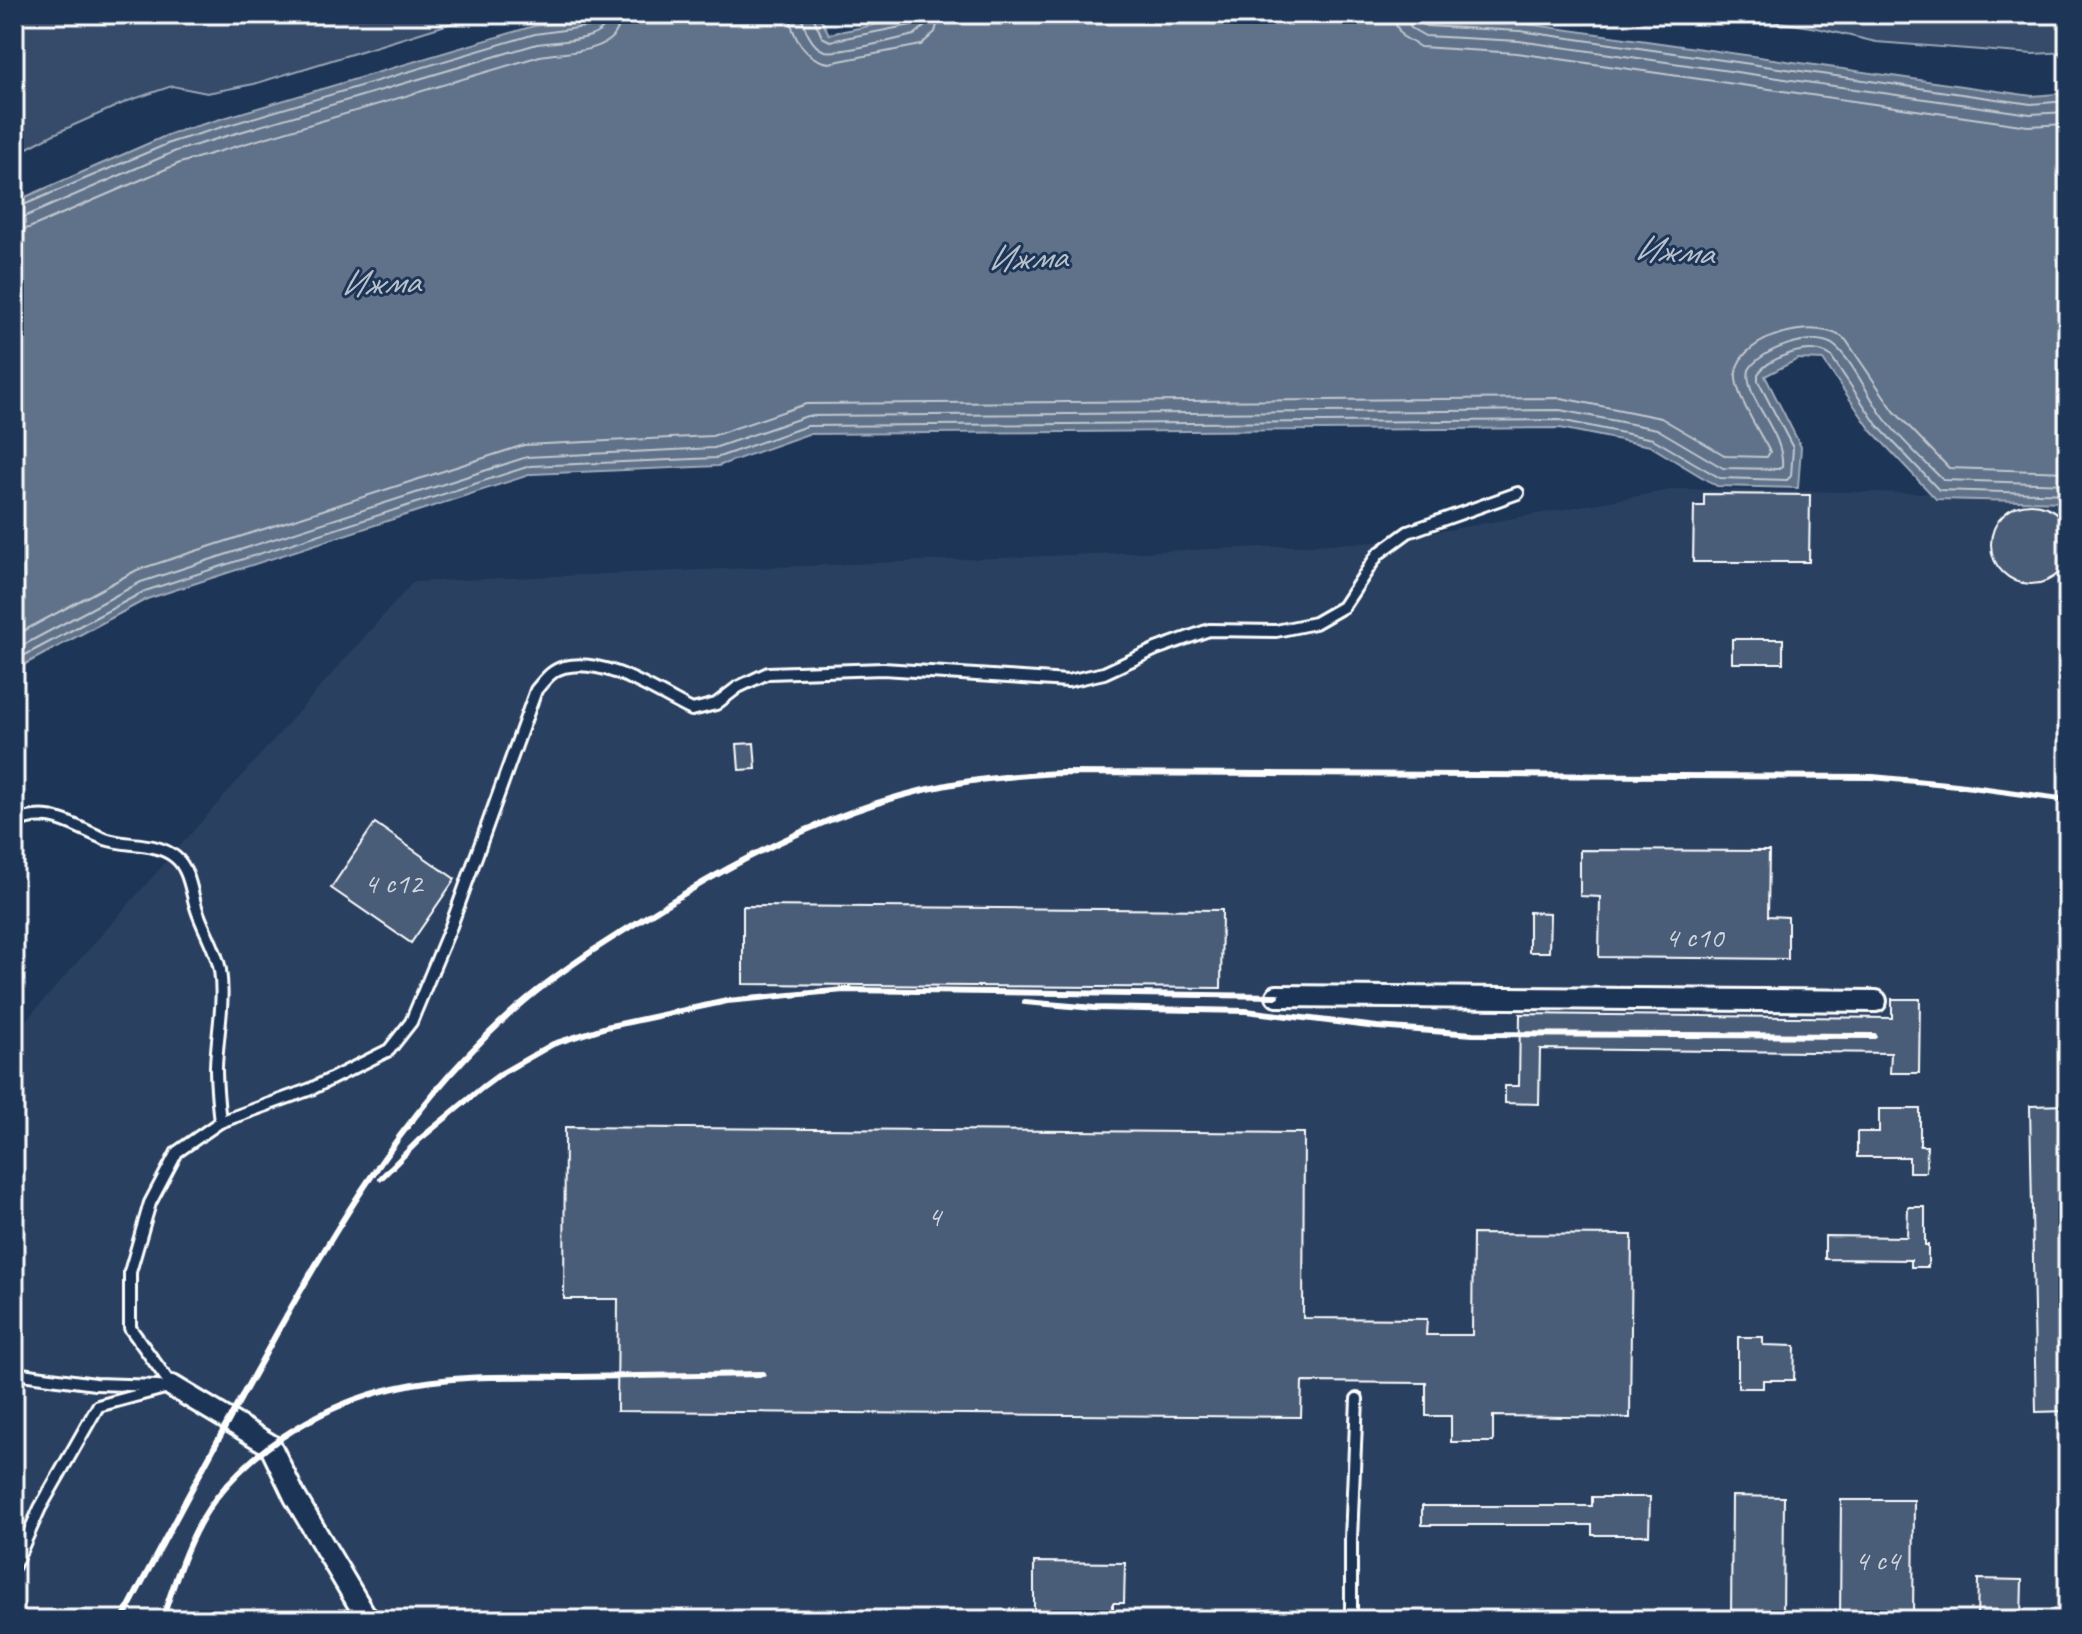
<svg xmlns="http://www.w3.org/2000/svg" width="2082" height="1634" font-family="Caveat,sans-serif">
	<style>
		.built { fill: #2a4161 }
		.green { fill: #364b69; stroke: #9aa5b4; stroke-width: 2 }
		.water { fill: #617289; stroke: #a0aab8; stroke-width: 2 }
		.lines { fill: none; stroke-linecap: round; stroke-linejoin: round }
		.shore { stroke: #c0c7d0; stroke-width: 2 }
		.building { fill: #4a5d79; stroke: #fff; stroke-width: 2 }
		.service-casing { stroke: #fff; stroke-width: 16 }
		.minor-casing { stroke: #fff; stroke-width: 26 }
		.service { stroke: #1d3557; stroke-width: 10 }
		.minor { stroke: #1d3557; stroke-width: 20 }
		.rail { stroke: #fff; stroke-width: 6 }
		.labels { text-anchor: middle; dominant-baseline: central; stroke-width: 6; stroke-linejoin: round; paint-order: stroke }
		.number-label { font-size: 30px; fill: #d2d6de }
		.water-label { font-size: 36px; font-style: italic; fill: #b8c0ca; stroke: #1d3557 }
	</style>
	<rect width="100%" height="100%" fill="#1d3557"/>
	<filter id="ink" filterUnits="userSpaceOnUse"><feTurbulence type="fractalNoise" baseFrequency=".0125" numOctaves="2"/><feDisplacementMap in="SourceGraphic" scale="16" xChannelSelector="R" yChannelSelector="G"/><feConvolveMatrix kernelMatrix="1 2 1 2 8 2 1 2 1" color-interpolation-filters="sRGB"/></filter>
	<g filter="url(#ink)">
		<polygon class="built" points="1676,489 2043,495 2068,510 2068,1620 14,1620 14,1034 413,582 1381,542"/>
		<g class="green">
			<polygon points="14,14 504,14 459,21 254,84 207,93 172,86 128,101 54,134 14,155"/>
			<polygon points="1727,14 2068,14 2068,52 2033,54 1876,42 1817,28"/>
		</g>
		<polygon class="water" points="617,14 818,14 829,34 928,14 1354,14 1520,23 2032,96 2068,93 2068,502 1936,499 1871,430 1823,360 1798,359 1765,376 1801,447 1798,488 1717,486 1650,446 1560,428 808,434 718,466 532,474 147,599 14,670 14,202 170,134 534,26"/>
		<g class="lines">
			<g class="shore">
				<path d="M790 14C791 36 806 60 829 63L921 45 935 32 940 14"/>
				<path d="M802 14C803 26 811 47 825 51 838 54 898 39 914 35L925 26 927 14"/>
				<polyline points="812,14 822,37 830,41 911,25 916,21 917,14"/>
				<polyline points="1395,14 1396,25 1402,36 1420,47 1517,53 2028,126 2068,124"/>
				<polyline points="1407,14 1411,28 1425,36 1519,41 2030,114 2068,112"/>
				<polyline points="1417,14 1419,22 1426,26 1520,31 2031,104 2068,101"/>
				<polyline points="14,209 172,142 535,34 592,26 598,21 599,14"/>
				<path d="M14 219 24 217 176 151 537 44C560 40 607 44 609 14"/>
				<path d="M14 231 29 228 180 163 540 56C570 51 620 55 621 14"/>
				<path d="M14 636 137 570 524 445 712 436 806 404 1561 398 1661 418 1726 456 1767 457 1770 452C1760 433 1733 392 1736 372 1741 335 1820 316 1846 340L1894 411 1949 468 2068 472"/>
				<path d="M14 650 141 582 527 457 714 448 807 416 1560 410 1657 429 1723 468 1778 469 1782 467C1785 431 1743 399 1749 370 1760 349 1817 329 1836 347 1854 363 1869 398 1884 418 1901 440 1924 461 1943 480L2068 484"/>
				<path d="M14 661 145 591 530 466 716 458 807 426 1560 420 1653 439 1720 478 1787 480 1791 476 1793 448 1758 381V374C1770 356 1811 342 1831 356L1877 425 1939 490 2068 494"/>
			</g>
		</g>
		<g class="building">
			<polygon points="1704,494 1810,495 1809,562 1693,562 1694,506 1704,506"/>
			<circle cx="2031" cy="544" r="40"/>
			<rect x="1732" y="639" width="51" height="24"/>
			<polygon points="754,743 756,769 739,770 737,744"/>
			<polygon points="375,823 455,879 411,943 331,888"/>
			<polygon points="1580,850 1769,851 1768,916 1788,917 1788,959 1599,957 1600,897 1580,896"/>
			<polygon points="743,906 1222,910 1221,988 743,984"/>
			<polygon points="1529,912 1550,913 1549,952 1529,952"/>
			<polygon points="1892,999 1920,999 1919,1073 1890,1073 1891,1053 1540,1049 1539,1104 1505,1103 1505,1086 1519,1086 1520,1014 1892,1018"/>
			<polygon points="2068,1105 2068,1411 2036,1412 2030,1106"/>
			<polygon points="1879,1109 1920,1109 1920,1146 1927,1146 1926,1172 1909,1172 1909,1157 1857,1157 1857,1132 1879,1132"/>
			<polygon points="565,1127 1304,1133 1303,1318 1427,1319 1426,1335 1472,1335 1473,1234 1632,1235 1630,1418 1493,1416 1493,1442 1451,1442 1451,1416 1426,1416 1426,1383 1302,1382 1301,1417 617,1411 618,1299 564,1299"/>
			<polygon points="1908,1207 1925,1207 1925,1245 1928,1245 1928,1267 1911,1267 1911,1260 1825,1259 1825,1236 1907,1237"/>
			<polygon points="1738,1337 1763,1337 1763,1345 1795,1346 1794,1380 1763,1380 1763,1388 1738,1388"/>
			<polygon points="1732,1496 1784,1497 1783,1620 1731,1620"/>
			<polygon points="1592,1497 1650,1497 1649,1535 1592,1535 1592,1525 1422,1525 1422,1506 1592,1506"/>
			<polygon points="1841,1500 1914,1500 1913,1620 1840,1620"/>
			<polygon points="1034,1562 1125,1563 1124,1603 1113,1603 1113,1620 1034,1620"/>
			<polygon points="1978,1579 2022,1580 2021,1620 1977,1620"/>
		</g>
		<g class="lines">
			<defs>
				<g id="service">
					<path d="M14 823C49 806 72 826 105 839 128 847 155 841 175 857 189 868 191 891 196 907 202 928 216 948 220 970 225 1002 217 1034 216 1067 216 1085 218 1104 220 1122"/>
					<polyline points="14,1373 95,1384 158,1386"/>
					<path d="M172 1386 130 1328V1272L150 1203 177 1152 220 1122 311 1089 389 1050 411 1022 451 926 536 690C544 681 551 670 564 667 607 657 655 692 692 710L716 704 738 687 768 673 883 669 1068 681 1104 673 1156 649 1209 630 1276 631 1315 623 1343 607 1378 554 1408 532 1518 493"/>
					<polyline points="14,1566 40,1508 98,1406 172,1386"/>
					<polyline points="1351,1620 1351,1539 1357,1399"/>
				</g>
				<g id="minor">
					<polyline points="1277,996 1876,1001"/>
					<polyline points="172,1386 270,1445 295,1497 368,1620"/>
				</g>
			</defs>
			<use href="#service" class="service-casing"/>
			<use href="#minor" class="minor-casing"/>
			<use href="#service" class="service"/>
			<use href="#minor" class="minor"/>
			<g class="rail">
				<polyline points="1025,1002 1094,1008 1246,1011 1377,1027 1473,1034 1874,1036"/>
				<polyline points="381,1178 420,1139 483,1087 502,1073 553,1044 606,1027 727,1001 844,990 1277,996"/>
				<path d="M122 1620C168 1533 214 1446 262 1360 328 1239 399 1117 501 1022 552 973 621 932 682 895 763 846 853 803 947 785 984 778 1022 775 1060 773L1873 777 1957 785 2068 800"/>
				<path d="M162 1620C176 1578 189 1534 216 1498 259 1443 326 1404 394 1388 453 1374 515 1377 575 1377 638 1376 701 1375 763 1374"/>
			</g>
		</g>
	</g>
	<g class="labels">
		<g class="number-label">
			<text x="393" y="883">4 с12</text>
			<text x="1694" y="937">4 с10</text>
			<text x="934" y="1216">4</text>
			<text x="1877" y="1560">4 с4</text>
		</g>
		<g class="water-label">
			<text transform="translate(1674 250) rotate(4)">Ижма</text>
			<text transform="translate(1027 257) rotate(-2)">Ижма</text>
			<text transform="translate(380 282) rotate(-2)">Ижма</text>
		</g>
	</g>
	<rect width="2082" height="1634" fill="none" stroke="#1d3557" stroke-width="48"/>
	<rect x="24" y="24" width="2034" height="1586" fill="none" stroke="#fff" stroke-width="3" filter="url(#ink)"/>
</svg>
